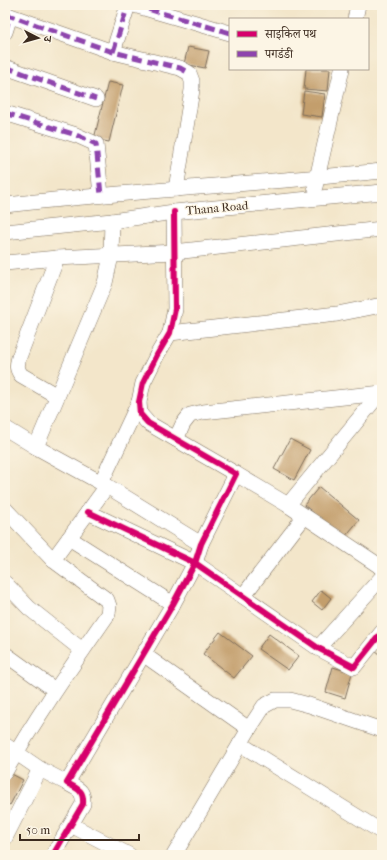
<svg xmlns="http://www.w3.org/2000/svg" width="387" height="860" font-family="'IM FELL French Canon','Noto Serif Devanagari',serif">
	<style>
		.building { fill: #c39e6c }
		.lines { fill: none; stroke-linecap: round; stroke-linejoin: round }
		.minor-casing { stroke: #7b6c5a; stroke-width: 16 }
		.minor { stroke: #fff; stroke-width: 15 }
		.quiet { stroke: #8e44ad; stroke-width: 5; stroke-dasharray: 10 5; stroke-linecap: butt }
		.cycleway-casing { stroke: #fcf5e5; stroke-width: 8 }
		.cycleway { stroke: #d6006c; stroke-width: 6 }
		.labels { text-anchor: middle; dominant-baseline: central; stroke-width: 3; stroke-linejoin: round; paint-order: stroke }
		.street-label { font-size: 12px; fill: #3b2a1e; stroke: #fcf5e5 }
	</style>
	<rect width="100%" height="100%" fill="#fcf5e5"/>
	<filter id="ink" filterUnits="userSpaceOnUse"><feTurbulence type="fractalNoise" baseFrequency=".025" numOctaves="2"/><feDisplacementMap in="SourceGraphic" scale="8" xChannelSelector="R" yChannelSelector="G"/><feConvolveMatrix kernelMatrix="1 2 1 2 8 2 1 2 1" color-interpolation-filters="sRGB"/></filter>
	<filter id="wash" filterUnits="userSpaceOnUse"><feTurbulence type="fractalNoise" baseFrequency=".012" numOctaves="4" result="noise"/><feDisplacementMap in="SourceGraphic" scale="16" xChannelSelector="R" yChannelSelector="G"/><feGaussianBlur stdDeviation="0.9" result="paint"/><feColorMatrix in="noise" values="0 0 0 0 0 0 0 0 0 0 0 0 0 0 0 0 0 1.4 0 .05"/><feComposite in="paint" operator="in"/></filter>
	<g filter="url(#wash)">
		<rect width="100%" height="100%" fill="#f3e6ca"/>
		<g id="blocks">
			<g class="building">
				<polygon points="188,47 209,51 205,68 184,64"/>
				<polygon points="306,69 330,69 328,91 304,89"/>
				<polygon points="108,82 123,85 109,142 94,139"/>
				<polygon points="304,91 325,94 322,117 301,114"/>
				<polygon points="290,439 310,450 294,480 274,469"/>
				<polygon points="319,487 359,520 344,538 304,505"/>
				<polygon points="321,590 331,598 322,610 312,602"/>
				<polygon points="220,632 252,656 234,678 203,654"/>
				<polygon points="269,634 299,656 288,670 258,649"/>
				<polygon points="382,640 382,656 374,649"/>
				<polygon points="333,667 352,673 345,698 326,692"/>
				<polygon points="6,771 23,780 10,805 5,802 5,774"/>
			</g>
		</g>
	</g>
	<g filter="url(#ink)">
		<use href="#blocks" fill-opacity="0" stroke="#7b6c5a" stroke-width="1"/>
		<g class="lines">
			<defs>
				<g id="minor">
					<polyline points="134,5 230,33"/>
					<polyline points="5,14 113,52 180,68 189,73 192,81 192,90 176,189"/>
					<polyline points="355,19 358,5"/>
					<polyline points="5,32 10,16"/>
					<polyline points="113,52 128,5"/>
					<polyline points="5,67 96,99"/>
					<polyline points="5,113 76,135 96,144 101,195"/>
					<polyline points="315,187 342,69"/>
					<path d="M5 205C130 191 256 184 382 171"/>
					<polyline points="5,232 112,221 174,212 382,192"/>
					<path d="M57 258 19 357C17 365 16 368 21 375L57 396"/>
					<polyline points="5,263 57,258 174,252 382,229"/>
					<polyline points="170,333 337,314 382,305"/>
					<polyline points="5,428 36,447 107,486 201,544"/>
					<polyline points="176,439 183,424 190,415 203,412 382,393"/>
					<polyline points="36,447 105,283 111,256 112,221"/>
					<polyline points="236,474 288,505 378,565 382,569"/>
					<polyline points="101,483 139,402"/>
					<polyline points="288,505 380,393"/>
					<polyline points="5,509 53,560"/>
					<polyline points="88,512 195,563 201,544 236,474 148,423 140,414 139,402 143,383 157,355 170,333 175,309 174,212"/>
					<polyline points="69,538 173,604"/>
					<polyline points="5,583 29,608 82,650"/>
					<polyline points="243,596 304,517"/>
					<polyline points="318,648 382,577"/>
					<polyline points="5,654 55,690"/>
					<polyline points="143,654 249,729"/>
					<polyline points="240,744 382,832"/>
					<polyline points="5,745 40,769 67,783"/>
					<path d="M5 772C36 717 72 666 108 614L109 606 107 600 53 560 107 486"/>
					<polyline points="71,825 129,855"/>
					<polyline points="5,838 40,769"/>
					<path d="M53 855 83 804C84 790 78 789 67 783L173 604 195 563 318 648 354 667 382 632"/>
					<polyline points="174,855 249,729 264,706 275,700 290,700 309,705 382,730"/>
				</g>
			</defs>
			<use href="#minor" class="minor-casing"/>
			<use href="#minor" class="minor"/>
			<g class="quiet">
				<polyline points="134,5 230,33"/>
				<polyline points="5,14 113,52 180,68 189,73"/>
				<polyline points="5,32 10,16"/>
				<polyline points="113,52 128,5"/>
				<polyline points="5,67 96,99"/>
				<polyline points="5,113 76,135 96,144 101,195"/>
			</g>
			<defs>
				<g id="cycleway">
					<polyline points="88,512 195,563 201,544 236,474 148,423 140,414 139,402 143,383 157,355 170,333 175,309 174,212"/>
					<path d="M53 855 83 804C84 790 78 789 67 783L173 604 195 563 318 648 354 667 382 632"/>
				</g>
			</defs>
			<use href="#cycleway" class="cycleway-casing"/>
			<use href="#cycleway" class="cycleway"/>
		</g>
	</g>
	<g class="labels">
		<g class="street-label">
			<text transform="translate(217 208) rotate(-5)">Thana Road</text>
		</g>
	</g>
	<rect width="387" height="860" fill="none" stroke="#fcf5e5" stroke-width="20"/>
	<rect x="229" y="18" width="140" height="52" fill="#fcf5e5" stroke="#afa495"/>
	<rect x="237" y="31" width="20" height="6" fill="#d6006c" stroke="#afa495"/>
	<text x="265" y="38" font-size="12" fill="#3b2a1e">साइकिल पथ</text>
	<rect x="237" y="51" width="20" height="6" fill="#8e44ad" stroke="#afa495"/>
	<text x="265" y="58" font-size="12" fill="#3b2a1e">पगडंडी</text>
	<g transform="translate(38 38) rotate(96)" stroke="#fcf5e5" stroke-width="3" paint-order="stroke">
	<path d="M0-3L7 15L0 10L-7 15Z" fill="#3b2a1e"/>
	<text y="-6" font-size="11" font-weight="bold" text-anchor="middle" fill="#3b2a1e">उ</text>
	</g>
	<path d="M20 834v6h119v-6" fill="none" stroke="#3b2a1e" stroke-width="2"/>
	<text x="26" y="834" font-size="12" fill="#3b2a1e" stroke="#fcf5e5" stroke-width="3" paint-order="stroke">50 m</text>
</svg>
